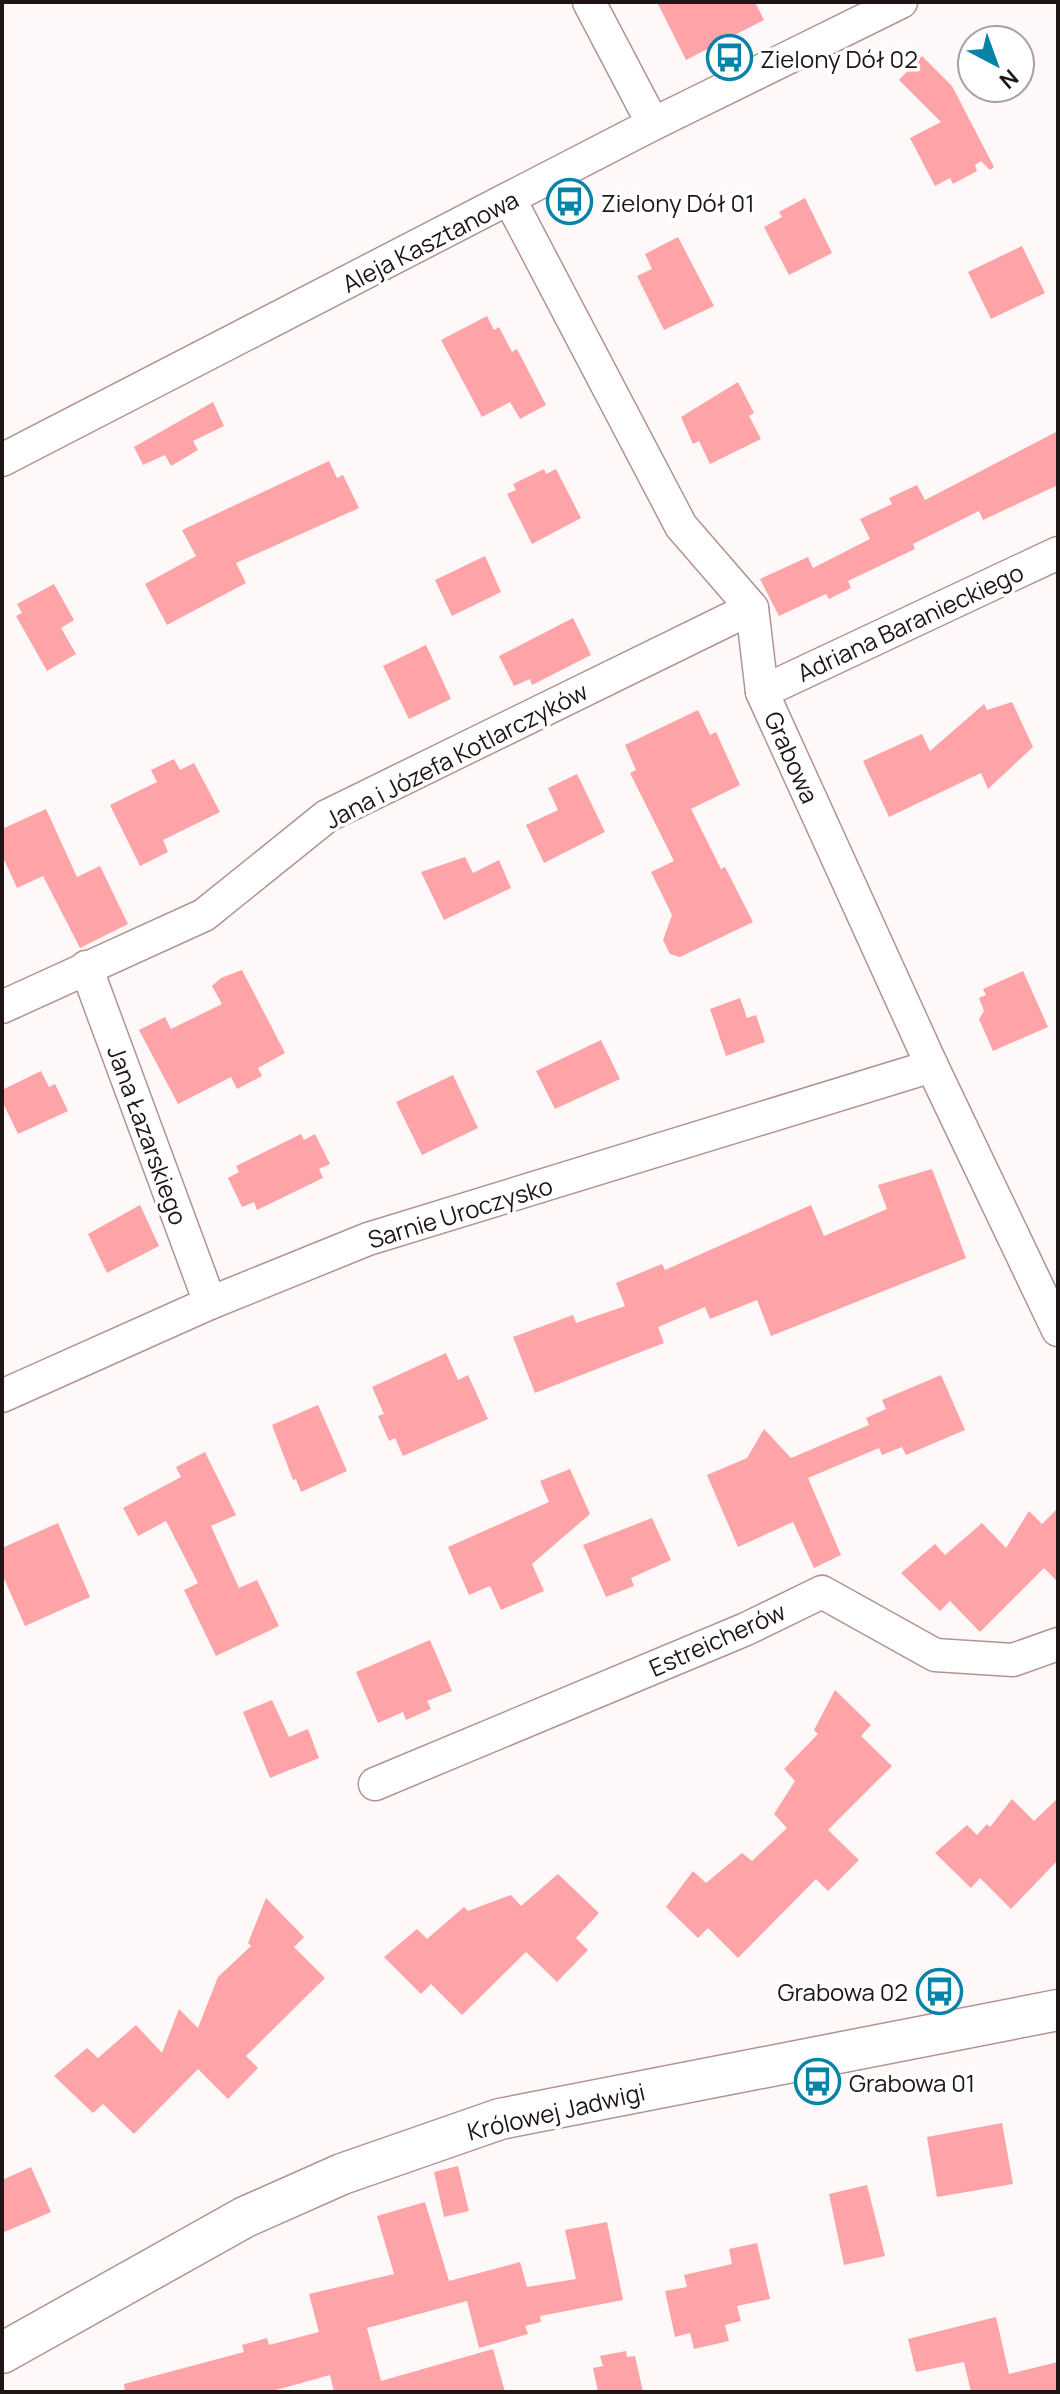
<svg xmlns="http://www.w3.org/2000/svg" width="1060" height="2394" font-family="Manrope,sans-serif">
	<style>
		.building { fill: #fea4a8 }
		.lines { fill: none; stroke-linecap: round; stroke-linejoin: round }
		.minor-casing { stroke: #b29393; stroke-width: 35 }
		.tertiary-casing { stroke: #b29393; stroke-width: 43 }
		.minor { stroke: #fff; stroke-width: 32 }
		.tertiary { stroke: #fff; stroke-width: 40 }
		.labels { text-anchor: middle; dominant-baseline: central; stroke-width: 7; stroke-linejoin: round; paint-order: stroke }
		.poi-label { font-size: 24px; fill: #201515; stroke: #fff; text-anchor: start }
		.street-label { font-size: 24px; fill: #201515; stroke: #fff }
	</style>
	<rect width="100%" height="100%" fill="#fff8f8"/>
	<g class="building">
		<polygon points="657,2 755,2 764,20 686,60"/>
		<polygon points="922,56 952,86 994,167 990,170 981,161 975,165 977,171 953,184 950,178 935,186 910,138 941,122 899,80"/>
		<polygon points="805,198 832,253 789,275 764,227 782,217 779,212"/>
		<polygon points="678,237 714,306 664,330 637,276 652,269 645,254"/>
		<polygon points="1022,246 1045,293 991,319 968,272"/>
		<polygon points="487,316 494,330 499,327 512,352 517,349 546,405 520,419 510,402 482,417 441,340"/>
		<polygon points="738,382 754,413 749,416 761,439 710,464 699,441 693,444 681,417"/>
		<polygon points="213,402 224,426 193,441 198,450 171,466 165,455 143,465 134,447"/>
		<polygon points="1058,431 1058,485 983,520 979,511 913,544 915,549 848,581 851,588 829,599 826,594 779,616 760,579 808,557 813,568 870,539 860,519 892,504 889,498 917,485 925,500"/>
		<polygon points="329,461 337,478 343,475 359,508 236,563 246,583 167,625 145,584 196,556 182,530"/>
		<polygon points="544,469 546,474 556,469 581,518 532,544 507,494 516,490 513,484"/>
		<polygon points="485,556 501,592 452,616 435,580"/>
		<polygon points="54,584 74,620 61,628 76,654 47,671 16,616 22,613 17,604"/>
		<polygon points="573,618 591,655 532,685 530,679 514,686 499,656"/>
		<polygon points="426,645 451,699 409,719 383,666"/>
		<polygon points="1012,702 1033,747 988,789 981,773 889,817 863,761 922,734 930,751 984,704 987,710"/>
		<polygon points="698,710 710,735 716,732 740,785 691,809 721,869 725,867 753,922 680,957 670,954 663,940 672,915 651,872 674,861 630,773 636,770 625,745"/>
		<polygon points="174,759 180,770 194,763 220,812 163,840 168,852 140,866 110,805 157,782 151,770"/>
		<polygon points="577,774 605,832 544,863 526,825 558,810 548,788"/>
		<polygon points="46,809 77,877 100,866 128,924 80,948 43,876 17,888 2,855 2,829"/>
		<polygon points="465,857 473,873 499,860 511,888 444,920 421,872"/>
		<polygon points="242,970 285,1053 258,1068 262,1076 237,1089 231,1077 178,1104 139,1030 165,1017 171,1029 222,1004 212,986 221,978"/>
		<polygon points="1023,971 1048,1027 993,1051 979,1019 984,1011 979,998 986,995 983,989"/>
		<polygon points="740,998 747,1018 756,1015 765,1042 726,1056 710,1009"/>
		<polygon points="601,1040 620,1079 555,1109 536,1071"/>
		<polygon points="41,1071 49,1087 55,1084 68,1111 18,1134 2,1101 2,1090"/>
		<polygon points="453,1075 478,1128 422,1155 396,1102"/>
		<polygon points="301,1134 304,1140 315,1134 330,1164 319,1169 323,1178 257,1210 254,1202 242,1207 228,1178 239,1172 236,1166"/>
		<polygon points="932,1169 966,1258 771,1336 757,1300 710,1319 705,1307 658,1327 664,1343 535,1393 513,1337 573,1315 576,1323 625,1306 616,1283 662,1264 665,1270 811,1205 824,1236 887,1209 878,1185"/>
		<polygon points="140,1205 159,1246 107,1273 88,1234"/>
		<polygon points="446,1353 458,1380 468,1375 488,1419 403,1456 395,1438 389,1441 378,1416 384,1414 372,1387"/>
		<polygon points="941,1375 965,1430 906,1455 902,1447 882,1455 879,1448 808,1478 841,1555 814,1568 793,1522 738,1547 707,1475 747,1458 764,1429 791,1458 869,1425 866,1418 886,1409 882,1400"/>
		<polygon points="318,1405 347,1471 301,1492 296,1479 293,1480 272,1425"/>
		<polygon points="205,1452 236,1515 211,1526 239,1588 257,1580 279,1626 216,1656 184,1590 198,1583 166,1521 138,1536 123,1508 181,1477 176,1467"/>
		<polygon points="570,1469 590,1514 532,1564 544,1591 501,1610 490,1586 469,1595 448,1547 549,1502 540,1481"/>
		<polygon points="1058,1508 1058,1582 1044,1568 980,1632 950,1601 940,1611 901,1573 935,1544 945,1555 982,1523 1006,1548 1029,1511 1042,1524"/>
		<polygon points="652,1518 671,1560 631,1578 634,1586 606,1597 583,1545"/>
		<polygon points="58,1523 90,1597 25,1626 2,1574 2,1548"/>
		<polygon points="430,1640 452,1691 427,1701 431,1709 406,1720 403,1712 378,1723 356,1672"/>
		<polygon points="835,1690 871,1725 861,1736 892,1766 828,1830 859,1860 828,1891 816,1879 738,1958 708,1928 698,1938 666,1907 693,1871 706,1883 742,1853 752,1861 787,1828 774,1814 795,1781 784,1769 818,1734 814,1730"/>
		<polygon points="272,1700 289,1737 308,1729 319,1758 270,1778 243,1712"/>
		<polygon points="1058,1798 1058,1860 1011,1909 980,1878 971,1888 935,1853 967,1825 977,1835 987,1824 990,1827 1012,1799 1034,1821"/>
		<polygon points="558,1874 599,1913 576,1938 588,1950 557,1982 526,1952 462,2015 431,1984 421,1994 384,1957 417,1929 427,1939 464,1907 468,1911 511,1895 521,1906"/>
		<polygon points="266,1898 304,1937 294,1947 325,1978 246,2056 258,2068 228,2099 198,2069 134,2134 103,2104 93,2113 54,2076 87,2048 98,2058 136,2025 162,2053 179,2009 198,2028 218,1977 251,1946 248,1943"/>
		<polygon points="1002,2123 1013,2184 937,2197 927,2137"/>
		<polygon points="458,2166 469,2211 444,2217 434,2172"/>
		<polygon points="31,2167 51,2212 2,2233 2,2180"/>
		<polygon points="867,2185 885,2256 844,2265 829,2194"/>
		<polygon points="425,2202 449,2281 520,2262 527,2287 576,2279 565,2230 607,2222 623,2300 540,2316 541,2322 525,2326 528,2334 479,2348 467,2301 367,2328 381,2381 493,2349 505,2392 334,2392 330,2375 269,2392 125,2392 124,2384 244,2352 242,2345 267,2338 269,2345 319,2332 309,2294 394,2274 377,2216"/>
		<polygon points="757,2243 770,2299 737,2306 741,2321 725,2325 729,2341 694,2349 690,2333 675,2337 665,2291 687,2287 684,2275 732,2264 729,2249"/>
		<polygon points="996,2317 1009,2374 1058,2362 1058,2392 971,2392 964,2362 916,2372 908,2339"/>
		<polygon points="626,2351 627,2357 635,2356 643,2392 598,2392 593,2368 603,2366 600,2356"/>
	</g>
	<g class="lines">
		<defs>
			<g id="minor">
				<polyline points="589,2 653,124"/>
				<polyline points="510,200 681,526 752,608 762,692 932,1066 1058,1330"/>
				<polyline points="2,460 653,124 901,2"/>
				<polyline points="762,692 1058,553"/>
				<polyline points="86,967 210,1303"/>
				<polyline points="2,1007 204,915 327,816 752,608"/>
				<polyline points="2,1396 210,1303 368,1239 932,1066"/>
				<polyline points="375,1784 746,1629 822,1592 935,1655 1013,1660 1058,1644"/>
			</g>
			<polyline id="tertiary" points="2,2353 245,2217 342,2174 500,2119 1058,2010"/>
		</defs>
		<use href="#minor" class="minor-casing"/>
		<use href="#tertiary" class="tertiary-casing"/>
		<use href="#minor" class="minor"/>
		<use href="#tertiary" class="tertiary"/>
	</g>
	<defs>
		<symbol id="bus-ring" viewBox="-11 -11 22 22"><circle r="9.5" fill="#fff" stroke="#0883a8" stroke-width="1.5"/><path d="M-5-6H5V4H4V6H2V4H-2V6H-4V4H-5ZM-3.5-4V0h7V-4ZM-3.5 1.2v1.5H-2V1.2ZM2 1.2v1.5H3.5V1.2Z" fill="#0883a8"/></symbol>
	</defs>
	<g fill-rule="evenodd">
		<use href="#bus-ring" x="704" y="32" width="51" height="51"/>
		<use href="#bus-ring" x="544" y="176" width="51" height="51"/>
		<use href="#bus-ring" x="914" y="1966" width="51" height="51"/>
		<use href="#bus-ring" x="792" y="2056" width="51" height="51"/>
	</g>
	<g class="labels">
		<g class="poi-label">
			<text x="760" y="58">Zielony Dół 02</text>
			<text x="601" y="202">Zielony Dół 01</text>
			<text x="908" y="1991" text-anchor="end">Grabowa 02</text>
			<text x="849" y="2082">Grabowa 01</text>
		</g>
		<g class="street-label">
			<text transform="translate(430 241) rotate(-27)">Aleja Kasztanowa</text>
			<text transform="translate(910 622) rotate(-25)">Adriana Baranieckiego</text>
			<text transform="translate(456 755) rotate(-27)">Jana i Józefa Kotlarczyków</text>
			<text transform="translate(792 757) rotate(66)">Grabowa</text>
			<text transform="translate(148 1135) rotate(70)">Jana Łazarskiego</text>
			<text transform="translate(460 1212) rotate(-17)">Sarnie Uroczysko</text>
			<text transform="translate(717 1639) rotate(-24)">Estreicherów</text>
			<text transform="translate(556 2111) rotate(-13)">Królowej Jadwigi</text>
		</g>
	</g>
	<rect width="1060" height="2394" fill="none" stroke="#201515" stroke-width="8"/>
	<g transform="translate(996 64) rotate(139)"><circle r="38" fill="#ffffff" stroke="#a6a1a1" stroke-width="2"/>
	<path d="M0-6L14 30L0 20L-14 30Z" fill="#0883a8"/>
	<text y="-12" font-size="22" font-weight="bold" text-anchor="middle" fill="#201515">N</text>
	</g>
</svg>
